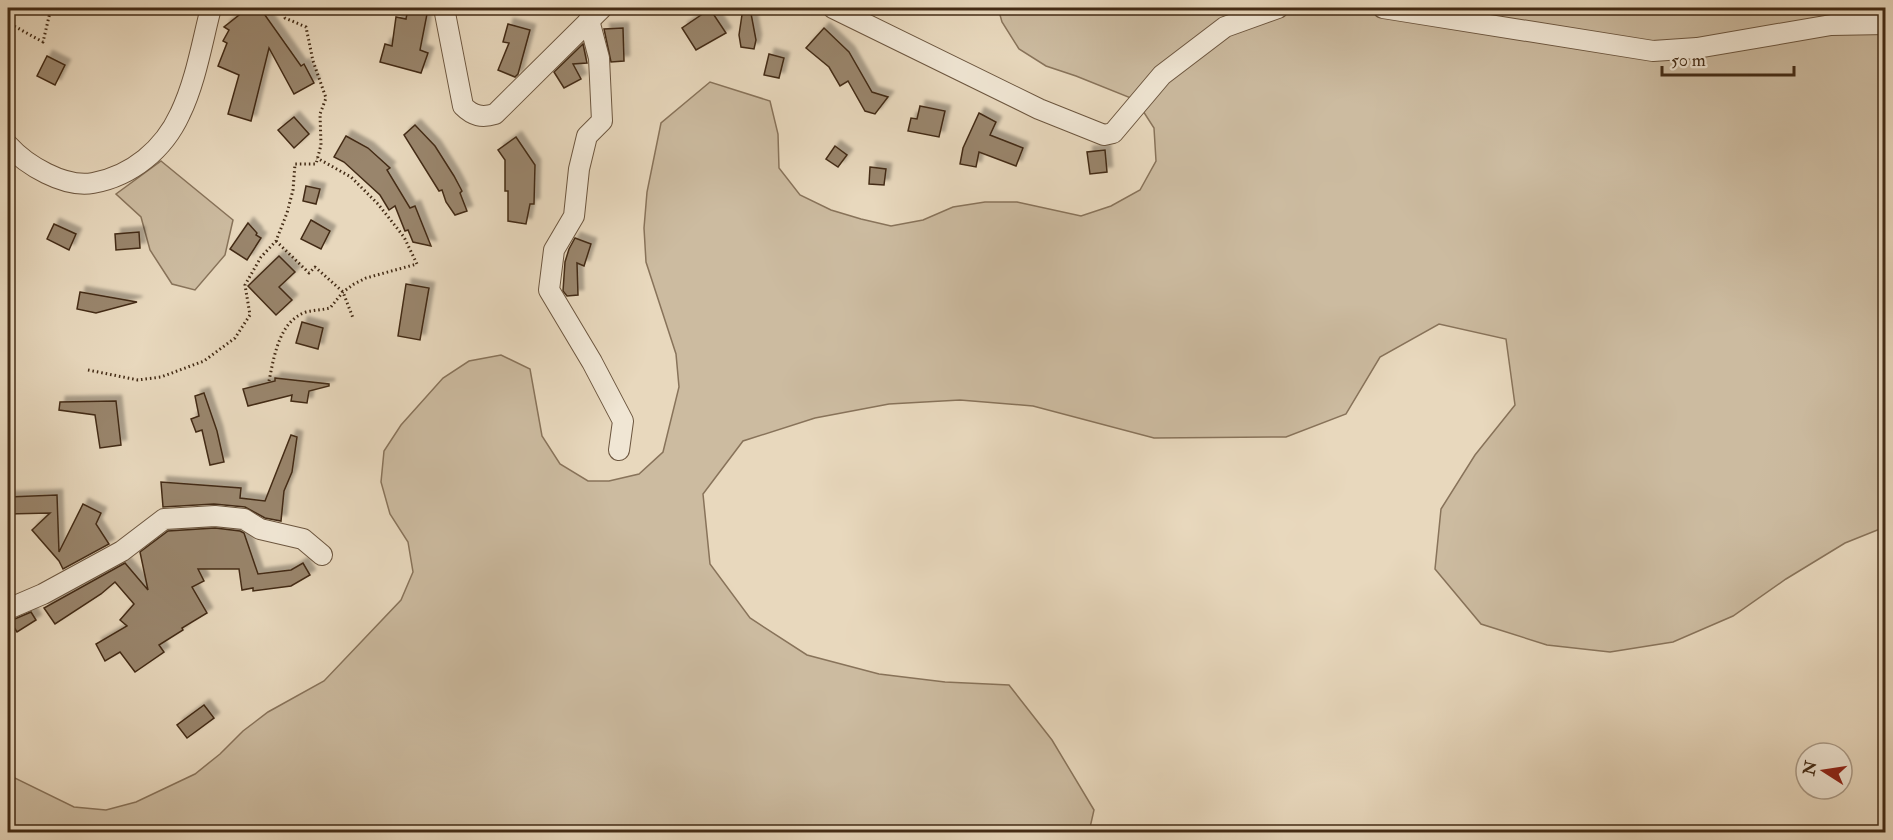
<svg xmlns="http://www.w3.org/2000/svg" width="1893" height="840" font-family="'IM FELL Double Pica',serif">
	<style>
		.green { fill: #ccbba0; stroke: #88735a; stroke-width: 1.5 }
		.building { fill: #99856c; stroke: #432b15; stroke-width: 1.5; filter: url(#shadow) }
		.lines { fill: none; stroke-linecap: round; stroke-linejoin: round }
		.minor-casing { stroke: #6c563f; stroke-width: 22 }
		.path { stroke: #432b15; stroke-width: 3; stroke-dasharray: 1.5 3; stroke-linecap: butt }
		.minor { stroke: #f0e6d4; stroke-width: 20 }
	</style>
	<defs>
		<filter id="shadow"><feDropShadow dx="5.5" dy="-5.5" stdDeviation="1.5" flood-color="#0004"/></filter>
	</defs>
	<rect width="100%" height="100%" fill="#e8d8bd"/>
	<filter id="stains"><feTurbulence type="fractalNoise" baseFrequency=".00333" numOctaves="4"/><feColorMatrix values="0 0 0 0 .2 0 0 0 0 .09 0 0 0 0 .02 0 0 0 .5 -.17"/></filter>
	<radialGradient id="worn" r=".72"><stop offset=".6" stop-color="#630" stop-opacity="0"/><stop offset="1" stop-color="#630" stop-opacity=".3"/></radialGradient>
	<g class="green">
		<polygon points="998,8 1885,8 1885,527 1845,543 1786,579 1733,616 1673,642 1610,652 1547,645 1481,624 1435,569 1441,509 1475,455 1515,405 1506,339 1439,324 1380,357 1346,414 1286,437 1154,438 1033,406 960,400 889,404 815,418 743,441 703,494 710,564 750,618 807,655 879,674 945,682 1009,685 1052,740 1094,810 1089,832 8,832 8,782 15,778 74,807 106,810 136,802 195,774 220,754 243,731 268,712 324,681 401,600 413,572 408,542 390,514 381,482 384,451 401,425 443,378 469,361 501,355 530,369 542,436 560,464 588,481 609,481 639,474 663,452 679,387 676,354 646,262 644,228 647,192 661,123 710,82 770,101 778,134 779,168 800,195 831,210 861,219 891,226 923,220 953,207 985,202 1017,202 1081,216 1111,206 1140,190 1156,161 1154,128 1136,100 1076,76 1046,66 1019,49 1002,22"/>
		<polygon points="161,161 233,220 225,255 195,290 172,284 150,250 141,217 116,194"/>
	</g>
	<g class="building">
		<polygon points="248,8 260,8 301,66 304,64 314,83 294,94 269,48 251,121 228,114 239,75 218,66 227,43 223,41 229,30 224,27"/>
		<polygon points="408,8 428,9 420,50 428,53 421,73 380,62 385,44 392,46 396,17 406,19"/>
		<polygon points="743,8 750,8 756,40 754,49 741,47 739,35"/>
		<polygon points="710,9 726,33 696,50 682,28"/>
		<polygon points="508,24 530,30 518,74 515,77 498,70 509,43 503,42"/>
		<polygon points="623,28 624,61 611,62 604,29"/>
		<polygon points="824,28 849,52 872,92 888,97 875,114 865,111 848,81 840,86 829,67 806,48"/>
		<polygon points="583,44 587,63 573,64 581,79 564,88 554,72"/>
		<polygon points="769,54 784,58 779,78 764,75"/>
		<polygon points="47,56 65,65 55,85 37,76"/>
		<polygon points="920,106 945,111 939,137 908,131 911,118 917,119"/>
		<polygon points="979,113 996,122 990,135 1023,148 1016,166 979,152 976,167 960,164 963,148"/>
		<polygon points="294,117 309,134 294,148 278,130"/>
		<polygon points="415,125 435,146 454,176 462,191 460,193 467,211 455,215 446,202 442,190 439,191 404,135"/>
		<polygon points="346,136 368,148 390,168 387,170 410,208 415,206 431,246 413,242 408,230 405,231 395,206 389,210 380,195 344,162 334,157"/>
		<polygon points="516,137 535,165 534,204 530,204 526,224 508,221 508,191 505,191 505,160 498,150"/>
		<polygon points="835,146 847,155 838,167 826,159"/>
		<polygon points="1105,150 1107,172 1090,174 1087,152"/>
		<polygon points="870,167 886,169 884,185 869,184"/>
		<polygon points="306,186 320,189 316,204 303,201"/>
		<polygon points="311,220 330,231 321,249 301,239"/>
		<polygon points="248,223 257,233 256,235 261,238 247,260 230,249"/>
		<polygon points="54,224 76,234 69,250 47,239"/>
		<polygon points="139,232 140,248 116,250 115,234"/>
		<polygon points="575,238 591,244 584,266 577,263 578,295 567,296 563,291 565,262 569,249"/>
		<polygon points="279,256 295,272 279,287 292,300 276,315 248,286"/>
		<polygon points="406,284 429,288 420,340 398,336"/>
		<polygon points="80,292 137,302 96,313 77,309"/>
		<polygon points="302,322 323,328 318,349 296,343"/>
		<polygon points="275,378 329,384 329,386 309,391 307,403 291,401 292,395 248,406 243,389 275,381"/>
		<polygon points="204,393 217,431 224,462 210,465 202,430 196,432 191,419 199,416 195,396"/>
		<polygon points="116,401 121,445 100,448 95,415 59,410 60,402"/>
		<polygon points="291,435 297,437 292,472 284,491 281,521 265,518 245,507 214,504 163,507 161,482 241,488 240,498 265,501"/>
		<polygon points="57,495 59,552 83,504 101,513 96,524 109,544 63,569 59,561 32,530 50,513 8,514 8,497"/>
		<polygon points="215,528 240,531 244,533 258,574 291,570 303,563 310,575 291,586 253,591 253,588 242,590 239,569 198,569 204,581 192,587 207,613 182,628 183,630 159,645 164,652 135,672 120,652 105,661 96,644 127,626 120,620 134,604 115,582 101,594 55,624 44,608 125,563 148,590 140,552 168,531"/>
		<polygon points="31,612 36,620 17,632 10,621"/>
		<polygon points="204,705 214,718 187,738 177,725"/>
	</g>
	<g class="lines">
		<defs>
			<g id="minor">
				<path d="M444 8 463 106C473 116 482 118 495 114L602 8"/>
				<polyline points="833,8 1039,109 1104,135 1113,133 1162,75 1225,27 1278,8"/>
				<polyline points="1383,8 1653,51 1697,48 1831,25 1886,24"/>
				<polyline points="589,20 599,58 602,121 587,136 579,169 574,216 554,250 549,290 592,362 623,421 619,450"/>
				<path d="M8 145C26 165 64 188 93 183 132 176 164 149 180 114 196 81 202 42 211 8"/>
				<polyline points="8,609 43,594 122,551 164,519 215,516 244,519 260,529 303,539 322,555"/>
			</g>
		</defs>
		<use href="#minor" class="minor-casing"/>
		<g class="path">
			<polyline points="8,18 14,26"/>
			<polyline points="8,32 14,26 43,42 51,8"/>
			<polyline points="276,241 309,273 315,267 343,292 353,318"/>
			<polyline points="88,370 138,380 161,377 204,361 235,338 250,315 245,285 261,257 276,241 287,213 293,190 295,164 316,164 321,145 320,114 326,98 313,61 306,27 285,18 281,8"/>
			<path d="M269 381C274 357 279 321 306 312 314 310 322 310 330 308L343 292 354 284 366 278 417 264 404 237 378 204 351 177 317 158"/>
		</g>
		<use href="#minor" class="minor"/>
	</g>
	<rect width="1893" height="840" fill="none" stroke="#e8d8bd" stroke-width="30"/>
	<rect x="9" y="9" width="1875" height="822" fill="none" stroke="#432b15" stroke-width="3"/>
	<rect x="15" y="15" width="1863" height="810" fill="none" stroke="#432b15" stroke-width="1.5"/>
	<g transform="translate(1824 771) rotate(282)"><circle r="28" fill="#f0e6d4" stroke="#ab9b88" stroke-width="1.5"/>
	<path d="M0-4.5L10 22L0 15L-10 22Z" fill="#8f2418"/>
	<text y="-9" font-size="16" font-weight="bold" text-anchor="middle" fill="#432b15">N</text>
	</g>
	<path d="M1662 66v9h132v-9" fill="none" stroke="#432b15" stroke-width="3"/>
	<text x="1671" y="66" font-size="18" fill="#432b15" stroke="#f0e6d4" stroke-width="4.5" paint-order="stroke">50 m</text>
	<rect width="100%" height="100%" filter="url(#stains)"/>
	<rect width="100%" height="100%" fill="url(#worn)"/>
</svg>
